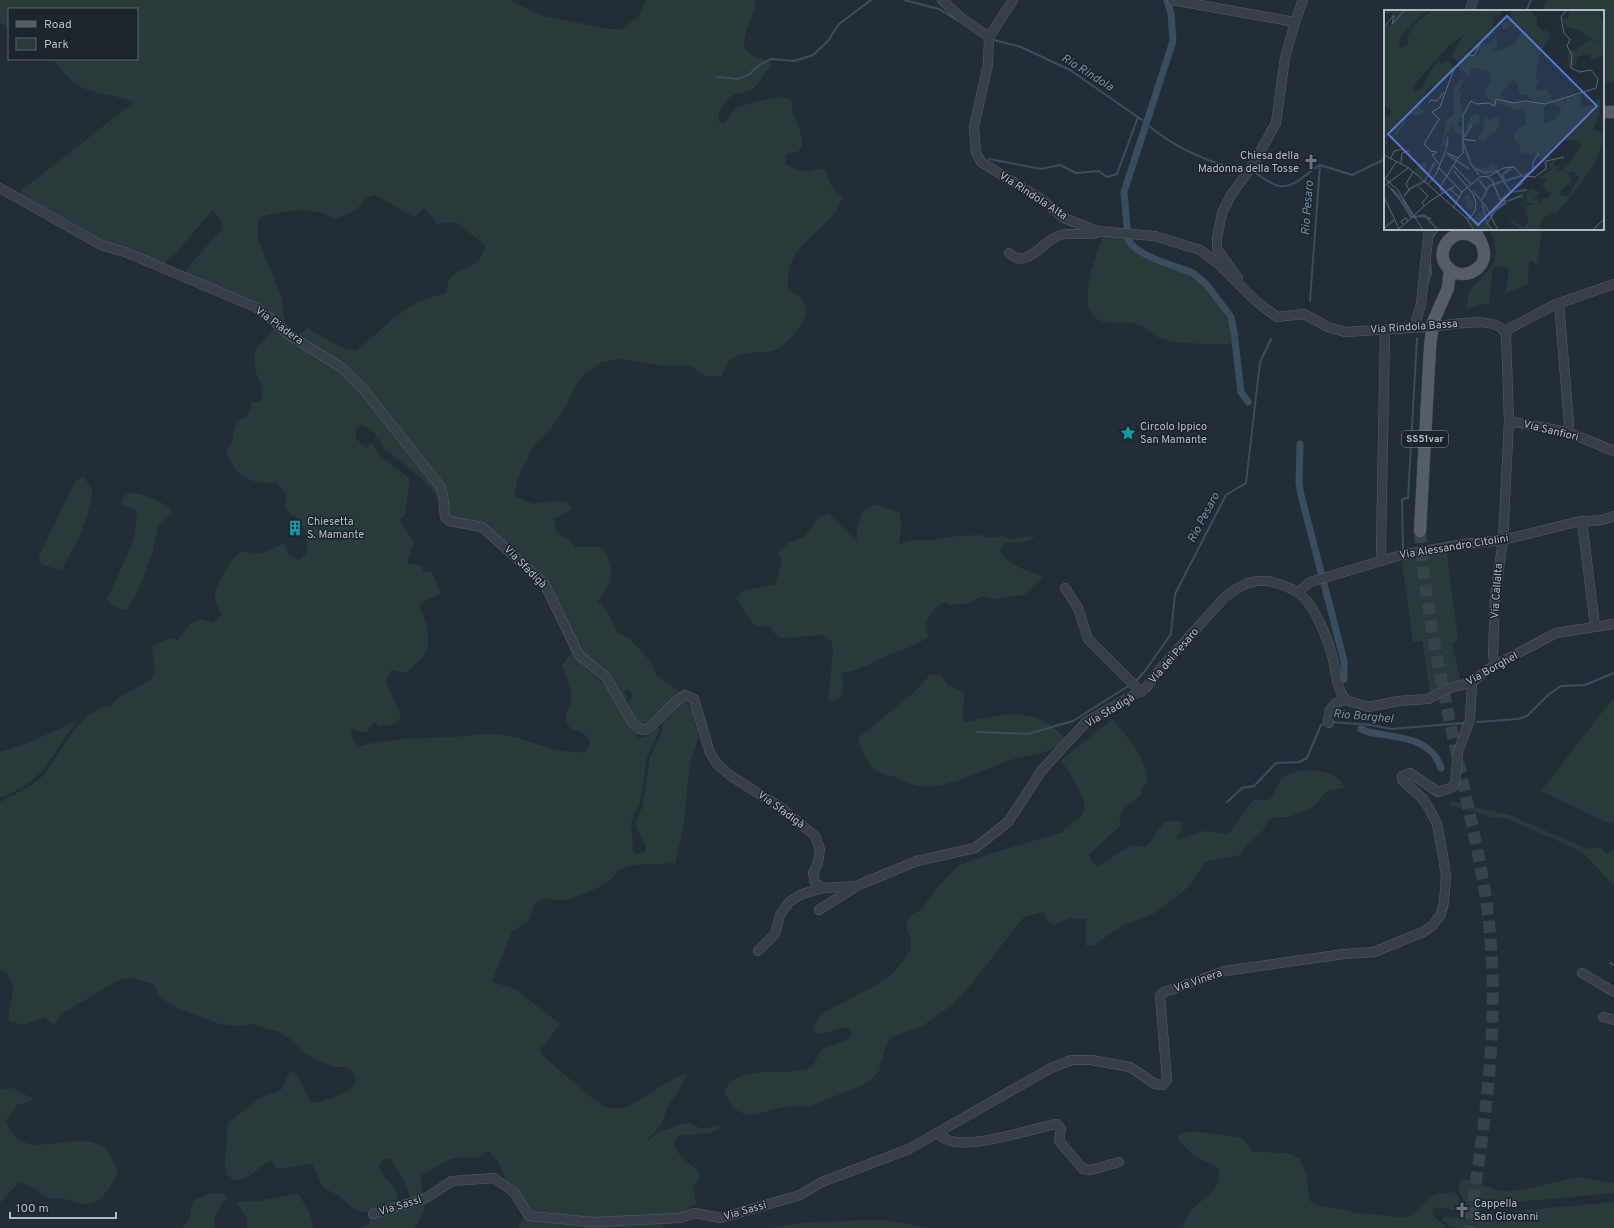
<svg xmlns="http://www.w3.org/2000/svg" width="1614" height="1228" font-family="Overpass,sans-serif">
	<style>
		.green { fill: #283b3a }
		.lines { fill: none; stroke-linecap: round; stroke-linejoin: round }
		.stream { stroke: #3a4c5f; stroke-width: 2 }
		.canal { stroke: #3a4c5f; stroke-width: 7 }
		.major-tunnel { stroke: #38424c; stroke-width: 12; stroke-dasharray: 12 6; stroke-linecap: butt }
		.minor-casing { stroke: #545d66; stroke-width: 10 }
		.major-casing { stroke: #404851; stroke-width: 13 }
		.minor { stroke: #363f48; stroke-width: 9 }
		.major { stroke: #555e68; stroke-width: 12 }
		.minor-bridge-casing { stroke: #545d66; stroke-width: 10; stroke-linecap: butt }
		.minor-bridge { stroke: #363f48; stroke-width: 9 }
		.labels { text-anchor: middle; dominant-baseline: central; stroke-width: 3; stroke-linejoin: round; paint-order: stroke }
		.shield { fill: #1c242c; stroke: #848d96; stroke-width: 1 }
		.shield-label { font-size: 10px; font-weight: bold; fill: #b1bac4 }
		.poi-label { font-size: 11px; fill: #b1bac4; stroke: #1c242c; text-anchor: start }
		.street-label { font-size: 11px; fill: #b1bac4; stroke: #1c242c }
		.water-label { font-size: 12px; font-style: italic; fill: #748ca5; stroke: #1c242c }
		.inset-river { fill: none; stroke: #3a4c5f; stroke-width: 2 }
		.inset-road { fill: none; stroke: #5c656f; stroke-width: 1 }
		.view { fill: #5174d1; fill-opacity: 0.15; stroke: #5174d1; stroke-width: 2 }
		.inset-edge { fill: none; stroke: #b1bac4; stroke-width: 2 }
	</style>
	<rect width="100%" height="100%" fill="#232d37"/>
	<g class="green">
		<path d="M0 0H509L542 16 610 29H621L639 16 646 0H756C754 26 724 53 768 60L771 67C763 73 760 83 753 89 746 94 739 91 733 95 724 100 718 111 718 121L724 123 737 107 780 96 791 100C791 117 803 128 802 146L798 152 789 153 785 157 786 165 806 172 820 168 827 171C828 183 832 190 843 196 831 235 786 238 788 286L794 294 800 296C802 301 806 305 806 310 807 323 785 348 772 351 762 354 749 351 739 355 728 359 725 366 722 376H705L689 365 667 366 619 359 602 362 584 375 576 385 566 406 551 428 534 445 517 480 515 496 533 504 550 501 568 502 572 509 554 519 556 525 555 531 569 540 575 547H600C608 552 614 573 610 582 608 588 601 594 598 601L609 615 617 632 630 639 651 662 656 675 685 695 646 730 624 708 633 695 627 688 624 693 628 698 622 704 616 694 588 664 552 598 491 532 451 521 442 492 358 383 295 338 307 328 340 347 356 351 394 318 419 301 446 293C447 289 447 284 449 281 457 264 481 273 485 245L456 222 437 224 424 208 414 217 375 195C364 197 363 204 355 210 349 214 340 216 334 219 315 205 282 211 261 217L258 221V239L282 298 283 313 288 334 269 317 183 278 189 266 223 228 219 218 213 210 179 249 159 268 19 200 22 190 134 102C94 87 82 100 53 59H137V9H9V28L0 22Z"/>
		<polygon points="1546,0 1614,0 1614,82 1603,83 1603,11 1542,11"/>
		<polygon points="1489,229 1542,229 1538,265 1529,260 1528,284 1505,294 1509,268 1493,266 1489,304 1479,305 1466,310 1469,291 1493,265 1496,253 1494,240"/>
		<path d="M1103 237H1122C1143 266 1174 260 1199 280 1207 286 1212 296 1218 304 1227 316 1233 328 1232 344 1213 344 1178 345 1160 338 1151 335 1147 326 1137 324 1125 321 1112 325 1101 321 1073 310 1096 255 1103 237Z"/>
		<path d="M275 327 340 371 355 385 396 438 434 483 438 498 421 477 384 449 378 438 375 440 376 435 367 427 361 425 356 428V439L367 448 372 442 378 454 410 479 405 515 399 520 414 542 407 563 422 566 423 571 432 572 441 594 428 599 420 605C420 611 423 614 425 620 433 648 427 656 405 673L391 670 386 682 401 716 396 723 379 727 374 721 367 732 362 733 352 728C350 736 353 742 359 747 388 737 423 739 453 737 471 736 491 732 508 736 535 741 558 755 586 752L590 741C586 732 578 732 570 728L566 721V714C577 700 568 680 562 665L572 652C582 667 597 676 608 690 620 706 625 724 639 738L646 737 659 726V731L647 757 640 803 631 822 633 851 638 854 645 852 646 846 636 827V823L643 804 650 758 662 732 663 722 682 702H686L692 709 699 738C686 764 688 795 684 823 682 837 677 850 676 863 659 865 633 861 618 871 615 874 613 878 610 880 599 889 584 893 571 898 554 904 551 893 534 904L529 921 512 931 492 982 515 989 560 1024 540 1050 543 1056 592 1098 607 1108 618 1109 627 1107 678 1076 687 1074 682 1085 668 1106 661 1125 648 1139 649 1140 661 1130C669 1131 678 1124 686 1123 692 1123 696 1127 701 1128 707 1129 712 1127 717 1125L721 1128 709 1133 678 1136 674 1145 681 1157 699 1171 700 1177 693 1188 696 1203 683 1212 678 1218 599 1220 530 1213 525 1202 504 1177 499 1163 488 1150 478 1158 461 1157 451 1159 421 1175 422 1191 424 1195 411 1200C408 1186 399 1171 390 1159L386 1158 381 1162 379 1167 383 1175 396 1190 398 1203 373 1212H360L349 1205 338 1195 323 1188 312 1164 276 1169 272 1161C255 1166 254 1180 234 1180L226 1174 225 1162 228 1123 261 1097 281 1090 290 1071 296 1073 311 1103C326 1101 349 1095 356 1081L353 1072 345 1067H336L319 1062 306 1054 289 1038 279 1032 251 1024 238 1026 220 1024 177 1008 159 997 154 984 131 978 119 980 61 1014 54 1025 45 1017 24 1025 9 1021C6 1002 24 983 0 969V802L32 785 44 775 75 729 87 716 103 707 110 706 120 697 149 681C158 672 154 658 151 647L169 638 178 640 189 625 200 619 213 623 222 614C220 610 216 605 215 601 213 591 230 558 238 554 248 549 250 554 259 553 267 552 277 546 285 543 287 552 289 559 300 560L307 554 306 533 297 517 290 515 288 509H285L286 494 276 483C258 485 236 479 230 459 229 457 226 454 227 451 227 446 231 445 233 441V433L237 421 248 416 252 402H260C266 388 258 382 255 368 255 363 255 358 254 352Z"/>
		<path d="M84 477 93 491C88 521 76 545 61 570L43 565 39 561V556L74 484 79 479Z"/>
		<path d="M131 492C146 496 164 500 173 513L158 526 153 551 145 573 136 595 126 610C117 609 112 606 107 599L130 549 134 538 137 512 134 509 122 505 121 501 124 496Z"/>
		<path d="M875 504 900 513 901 528 899 544 912 540H932L958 536 981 535 985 538 1005 536 1012 539 1038 535 1024 542 1005 543 1000 549C1006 565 1028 571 1043 577L1024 595 994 599 983 596 965 604 948 605 945 602 936 608 925 622 928 637C915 646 903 650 888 655 873 662 859 671 842 673L843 687 841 697 834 701 828 700 833 653 832 642 823 635 781 638 775 634 770 626C766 626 761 627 757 626 752 625 740 604 736 598L743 591 776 584 782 562 778 553 789 542 804 537 819 517 829 514 857 542V529L862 512Z"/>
		<polygon points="1446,547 1458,639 1452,643 1461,683 1450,684 1430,692 1422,641 1413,642 1401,555"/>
		<path d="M930 675H941L947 685 964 692 963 720 966 722C1004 714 1034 705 1064 737 1059 753 1029 755 1014 759 987 767 948 790 921 786 912 785 903 781 895 777 889 775 880 774 875 770 866 763 861 748 858 738L912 694Z"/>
		<polygon points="1614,697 1614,822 1612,825 1541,791"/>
		<path d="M1113 719C1126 737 1148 759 1147 783L1141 789 1142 794 1122 810 1119 820 1121 825 1089 855 1093 864 1099 866 1131 845 1146 847C1159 835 1159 815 1181 822L1183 828 1176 839 1179 840 1203 831 1228 834C1238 824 1243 810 1254 800H1267L1272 798C1276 789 1277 781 1287 775 1301 767 1340 769 1344 788L1327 791 1313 807 1289 817H1275L1269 820 1262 832 1247 845 1240 855 1205 862 1193 881 1185 890 1152 915 1125 924 1094 945 1086 946C1086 944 1086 920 1085 919H1075L1072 918 1053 925 1048 921 1043 912 1024 917 968 988 949 1007 921 1027 892 1037 886 1045 879 1071 872 1079 861 1086 810 1106 783 1107 752 1115H746L736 1110 729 1102 724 1091C742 1059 796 1080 812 1066 816 1062 818 1054 821 1050 832 1044 845 1045 852 1034L850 1029 846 1027 821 1034 815 1032 813 1027 820 1016 825 1012 878 984 893 973 905 959 911 948V942L906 924 911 915 922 909 935 890 958 866 992 853 1064 832V829C1070 824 1079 821 1083 813 1090 800 1068 771 1061 760Z"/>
		<path d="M78 720C49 757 49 778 0 798V752L26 744Z"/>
		<polygon points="1451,801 1509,815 1588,849 1600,847 1607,854 1614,849 1614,886 1587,857 1574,848 1508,819 1491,817 1452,806 1449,803"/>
		<path d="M13 1088 35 1100 17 1105 6 1120C21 1169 72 1126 103 1147 109 1151 114 1163 118 1170 115 1181 104 1199 93 1203 83 1207 70 1199 60 1198 57 1198 53 1199 50 1198 38 1195 35 1184 18 1183L0 1203V1090Z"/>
		<path d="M1193 1131 1242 1138 1253 1152 1288 1153 1300 1159 1307 1177 1309 1200 1318 1206 1343 1209 1357 1213 1400 1217 1411 1216 1430 1197 1439 1193 1447 1194 1455 1191 1463 1206 1459 1207 1457 1211 1437 1207 1432 1210 1434 1217 1448 1228H1179L1184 1226C1189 1197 1221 1202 1219 1170L1212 1164 1195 1157 1179 1141V1134Z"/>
		<path d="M1576 1177 1614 1183V1193L1495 1204C1487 1206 1481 1211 1471 1213L1458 1190 1461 1179C1476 1181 1488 1189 1502 1191 1516 1193 1560 1181 1576 1177Z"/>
		<path d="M215 1193 224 1194 227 1198 220 1205V1208C214 1214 213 1220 215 1228H182L189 1219 193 1201 205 1195Z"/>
		<polygon points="298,1193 310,1214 313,1228 247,1228 247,1219 237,1202 259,1201"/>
		<polygon points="426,1201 423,1213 415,1228 361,1228 369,1224 372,1216"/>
		<polygon points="1614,1202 1614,1228 1453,1228 1442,1220 1444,1217 1448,1216 1472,1219 1517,1211"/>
		<polygon points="525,1215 666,1223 663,1228 518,1228"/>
		<polygon points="870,1220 886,1220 929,1228 770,1228 809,1222"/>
	</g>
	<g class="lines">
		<g class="stream">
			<polyline points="904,0 939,9 957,20"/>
			<polyline points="1526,11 1531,0"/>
			<polyline points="994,40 1021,47 1070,70 1142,120"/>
			<polyline points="717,77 738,79 748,75 761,64 771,59 794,61 813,55 828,41 839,24 871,0"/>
			<path d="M1149 126C1174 147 1214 166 1246 170"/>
			<polyline points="989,159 1041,169 1060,165 1076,173 1099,171 1107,177 1117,174 1138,117"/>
			<path d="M1253 171C1260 176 1271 185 1280 186 1294 189 1308 171 1320 165L1352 175 1385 159"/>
			<polyline points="1432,238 1439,229"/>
			<polyline points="1427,285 1431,274 1430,262"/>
			<polyline points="1310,301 1320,165"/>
			<polyline points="1403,549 1402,499 1408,498 1417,338"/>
			<polyline points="1137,680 1145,671 1171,634 1175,594 1226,495 1246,483 1260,362 1271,339"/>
			<polyline points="1332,722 1372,725 1391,729 1464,723"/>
			<polyline points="1477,722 1518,719 1527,716 1548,695 1561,686 1585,685 1614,673"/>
			<polyline points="976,732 1028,734 1073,721 1130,685"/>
			<polyline points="1227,802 1242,788 1254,786 1276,763 1299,762 1307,758 1321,725 1326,722"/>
			<polyline points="1610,963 1614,965"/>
		</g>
		<g class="canal">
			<path d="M1167 0 1171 14 1173 41 1124 192 1128 239C1135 256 1176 266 1193 273L1207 285 1231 317 1234 332 1241 392 1248 402"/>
			<polyline points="1300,444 1299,483 1301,495 1344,661 1344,679"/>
			<path d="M1361 729 1368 732C1396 738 1431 736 1441 768"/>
		</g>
		<path class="major-tunnel" d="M1420 531C1425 610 1443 688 1459 765 1472 825 1487 885 1491 946 1498 1040 1483 1136 1469 1228"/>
		<defs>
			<g id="minor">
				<polyline points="942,0 960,17 989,37"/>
				<polyline points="1172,0 1295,22"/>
				<polyline points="1470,11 1473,0"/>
				<polyline points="989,37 988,64 974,127 976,152 981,162 1041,199 1064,218 1097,231 1155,236 1200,250 1216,262 1257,302 1277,317 1304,314 1328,327 1345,332 1427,327"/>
				<polyline points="989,37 1013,0"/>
				<path d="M0 188 101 245 125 252 255 307 269 317 288 334 342 368 363 389 440 486 443 496 445 517 449 521 482 527 544 583 579 655 606 677 632 722 639 729 646 730C660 720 670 703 685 695L694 699 710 753 718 765 731 776 783 809 815 836 820 849 818 863 813 873 815 883 823 888 856 886 917 861 975 848 1008 822 1042 770 1087 721 1146 688 1160 669 1224 598C1241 584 1257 576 1279 584 1286 587 1295 589 1301 595 1317 609 1329 642 1334 663 1336 675 1337 689 1346 700"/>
				<path d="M1009 253C1027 271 1044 239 1060 235 1073 232 1085 236 1097 233"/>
				<polyline points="1238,278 1217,249 1217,238 1222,213 1231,195 1251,168 1276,123 1285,58 1295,22 1303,0"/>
				<polyline points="1559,303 1569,424 1567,432"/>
				<path d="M1439 326C1456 324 1500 315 1506 335L1509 421 1503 540 1495 597 1493 656 1496 665"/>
				<polyline points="1414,327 1421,304 1429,229"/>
				<polyline points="1505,331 1554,305 1614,284"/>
				<polyline points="1509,421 1567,432 1614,451"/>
				<polyline points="1582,521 1595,626"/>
				<polyline points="1382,561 1381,547 1385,330"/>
				<polyline points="1065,588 1078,608 1088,639 1141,692"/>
				<polyline points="1298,592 1310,582 1401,555 1464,544 1503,540 1576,522 1602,520 1614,516"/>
				<polyline points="1329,723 1328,720 1330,710 1336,703 1346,700 1368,707 1398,701 1428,699 1447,689 1472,682 1490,668 1556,633 1614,624"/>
				<polyline points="819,910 855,887"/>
				<polyline points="758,951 775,934 780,915 789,902 802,894 823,888"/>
				<polyline points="1582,973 1614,992"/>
				<polyline points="1603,1017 1614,1020"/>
				<path d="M938 1133C956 1157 1030 1128 1057 1124L1061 1129 1059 1141 1083 1169 1091 1170 1119 1162"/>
				<polyline points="373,1214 426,1198 452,1181 494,1178 514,1192 529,1216 593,1222 680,1218 695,1213 721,1218 800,1195 822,1182 909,1149 1051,1068 1072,1060 1091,1060 1130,1067 1155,1084 1163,1085 1167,1080 1160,996 1164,992 1225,971 1344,954 1374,952 1423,932 1432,926 1441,914 1444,902 1446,876 1443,856 1437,824 1430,810 1423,799 1402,780 1402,776 1410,773 1438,792 1453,787 1455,782 1458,752 1470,719 1472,682"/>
			</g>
			<g id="major">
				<polyline points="1603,112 1614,112"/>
				<path d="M1474 229C1478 236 1483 244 1484 252 1486 268 1466 280 1452 271 1428 255 1455 218 1480 241"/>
				<polyline points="1420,531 1430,347 1433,322 1448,288 1450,269"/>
			</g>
		</defs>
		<use href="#minor" class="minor-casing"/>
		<use href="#major" class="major-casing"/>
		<use href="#minor" class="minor"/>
		<use href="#major" class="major"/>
		<defs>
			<polyline id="minor-bridge" points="1427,327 1439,326"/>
		</defs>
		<use href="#minor-bridge" class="minor-bridge-casing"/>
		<use href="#minor-bridge" class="minor-bridge"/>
	</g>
	<defs>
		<symbol id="church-bare" viewBox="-9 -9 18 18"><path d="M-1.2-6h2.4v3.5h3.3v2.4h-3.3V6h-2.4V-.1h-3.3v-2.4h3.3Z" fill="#6b7280" stroke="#1c242c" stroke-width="2.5" paint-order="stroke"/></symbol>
		<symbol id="sight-bare" viewBox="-9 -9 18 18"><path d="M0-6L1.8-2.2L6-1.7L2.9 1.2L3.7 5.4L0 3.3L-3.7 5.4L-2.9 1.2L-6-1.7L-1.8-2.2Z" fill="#0f9aa8" stroke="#1c242c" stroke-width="2.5" paint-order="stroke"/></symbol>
		<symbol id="building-bare" viewBox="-9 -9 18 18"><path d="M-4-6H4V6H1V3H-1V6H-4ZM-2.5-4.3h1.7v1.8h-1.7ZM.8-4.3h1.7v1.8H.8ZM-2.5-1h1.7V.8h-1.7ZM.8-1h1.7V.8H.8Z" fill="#0f9aa8" stroke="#1c242c" stroke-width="2.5" paint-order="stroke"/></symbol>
	</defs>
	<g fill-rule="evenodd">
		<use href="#church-bare" x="1300" y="151" width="22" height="22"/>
		<use href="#sight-bare" x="1117" y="422" width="22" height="22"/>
		<use href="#building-bare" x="284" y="517" width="22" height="22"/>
		<use href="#church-bare" x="1451" y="1199" width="22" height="22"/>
	</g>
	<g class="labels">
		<rect class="shield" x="1402" y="431" width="46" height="16" rx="3"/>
		<g class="shield-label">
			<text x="1425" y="439">SS51var</text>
		</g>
		<g class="poi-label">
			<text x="1299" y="156" text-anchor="end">Chiesa della<tspan x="1299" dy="13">Madonna della Tosse</tspan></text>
			<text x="1140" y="427">Circolo Ippico<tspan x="1140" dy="13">San Mamante</tspan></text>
			<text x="307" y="522">Chiesetta<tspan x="307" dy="13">S. Mamante</tspan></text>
			<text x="1474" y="1204">Cappella<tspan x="1474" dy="13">San Giovanni</tspan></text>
		</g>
		<g class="street-label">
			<text transform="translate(1033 196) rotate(33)">Via Rindola Alta</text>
			<text transform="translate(279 326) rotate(36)">Via Piadera</text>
			<text transform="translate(1414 327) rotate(-4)">Via Rindola Bassa</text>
			<text transform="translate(1551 431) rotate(14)">Via Sanfiori</text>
			<text transform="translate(1454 547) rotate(-9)">Via Alessandro Citolini</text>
			<text transform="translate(525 567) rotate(45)">Via Sfadigà</text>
			<text transform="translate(1497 591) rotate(-86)">Via Callalta</text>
			<text transform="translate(1174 656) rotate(-49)">Via dei Pesaro</text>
			<text transform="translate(1492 669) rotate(-29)">Via Borghel</text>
			<text transform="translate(1110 711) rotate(-31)">Via Sfadigà</text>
			<text transform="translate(781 810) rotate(36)">Via Sfadigà</text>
			<text transform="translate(1198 981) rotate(-19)">Via Vinera</text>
			<text transform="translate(400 1206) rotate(-17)">Via Sassi</text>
			<text transform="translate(745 1211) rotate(-16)">Via Sassi</text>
		</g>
		<g class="water-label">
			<text transform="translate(1087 73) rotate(32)">Rio Rindola</text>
			<text transform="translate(1308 208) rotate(-86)">Rio Pesaro</text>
			<text transform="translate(1204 518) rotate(-62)">Rio Pesaro</text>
			<text transform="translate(1363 717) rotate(5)">Rio Borghel</text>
		</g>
	</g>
	<g transform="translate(1384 10)">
		<rect width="220" height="220" fill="#232d37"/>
		<path d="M0 0H46L40 3 27 15 25 20 23 17 15 31 16 39 24 34 23 27 31 14 47 0H118L116 6 112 5 109 9 110 24 105 21 107 25 103 30 99 29 96 33H105L111 27 114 30 113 39 109 38 108 43 131 34 137 22 142 24 134 15 130 18 129 13 122 19H118V14L125 10 127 1 146 0 153 8V15L158 20 164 21 167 29 163 30 154 49 152 67 155 73 150 78 156 81 163 79 169 92 179 89 181 96 182 88 197 84 196 98 212 94 213 89 219 90 216 92V102L209 120 220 123V128L210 155 181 194 172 203 167 202 158 210 154 220H138L125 211 128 210 140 218 145 209 141 203 143 199 132 190 144 196 151 193H140L143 183 138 185 139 190 133 187 148 179 154 182 150 190 156 189 155 194 160 188 163 189 168 183 162 181 161 176 156 180 163 169 154 168 167 160 165 154 169 150 173 149 170 153 171 156 178 155 171 162 179 160 181 154H185L197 136 195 132 193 134 192 130 183 131 182 128 166 139 165 145 167 147 161 151V156L155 147 151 148V140L148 147 143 142 137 144 136 135 131 132 130 128 132 121 142 114 140 99 128 100 125 96 107 93 100 82 107 70 105 60 97 62 96 58 87 59 84 68 82 62 77 66 79 61H75L74 52 67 46 81 24 66 34 30 75 29 83 38 78 48 58 55 50 56 55 64 50 70 59 58 71 43 80 36 93V99L42 101 34 106 28 104 23 107 19 117 11 125 1 131 4 133 0 136V131L8 126 19 112 0 130V104L4 107 8 101 0 95V18L5 14V20L11 4 7 8 8 3 3 4ZM92 36 96 41 93 47 85 45 84 39ZM132 67 131 73 135 74 134 79 137 85H142L148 91H155L135 93 123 91 118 85H115ZM167 92 178 99 171 109 159 114 161 96ZM190 162 195 167V170L190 175 185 186H178L176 182 188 171 184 163ZM186 0H220V4L215 3 220 17V44L208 50 205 45 194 46 190 56 186 57H179L185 56 183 43 186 40 193 41 194 36 197 37 205 30 216 32 205 28 198 21 183 17 177 7 184 9ZM76 69 80 70 74 82 78 80 76 90 79 103 74 115 79 118 78 125 71 123 69 113 67 121 61 125V134L57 137 63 107 66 108 70 104V79ZM92 104 96 105 95 115 89 114 81 120 86 107ZM100 106 105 110 115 106V118L97 133 99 129 94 130V128L99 121ZM42 151 44 166 41 170 31 163 34 154ZM109 153 115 160 104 164 97 161ZM82 181 90 193 88 202 81 194 83 193 80 187 81 185 84 186ZM97 201 104 217 103 220H94L85 212Z" fill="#283b3a" fill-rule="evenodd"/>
		<path class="inset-river" d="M80 127 88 114M80 134 86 152 95 165M62 139 64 127M64 145 85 159M92 158 100 163 113 161 127 182 143 180M141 165 149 161V152L155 143M95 170 103 180M121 171 118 165 127 158M121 171 137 166M8 179 17 188M20 186 27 178 41 171 51 152M15 188 27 207 41 206 54 220M18 189 28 206M98 190 105 176 119 171M124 191 139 185M98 193 103 213M32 207 39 205 47 209M0 218 10 210M108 220 103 213 112 200 122 193"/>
		<path class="inset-road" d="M0 17 10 5 8 14 21 0M45 93 47 90 53 91 60 82M78 129 92 131M63 143 74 148M0 145 25 158 82 208M7 148 10 141 20 139M74 148 79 143V105L87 91 92 94 104 93 111 96 112 89 130 93 142 91 161 94 212 78 214 69 207 60 196 62 187 58 188 45 183 36 186 29 180 23 177 7 183 0M17 153 18 143 25 141M55 154 48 145 53 142 47 141 40 134 55 109 48 102 56 97 70 59 85 45 90 46 96 34M70 156 87 174M54 157 78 182 96 167 106 166 119 158 130 157 138 166M70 161 89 184 92 193 91 201 84 211M138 166 151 167 162 159V151L180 147M103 167 108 170 117 192 122 190M0 168 14 180 30 206M1 169 13 151M44 174 52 164 62 140M4 175 15 189M0 176 24 158M35 177 44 186 38 193 40 196M66 179 76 188M25 180 22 174 29 162M89 181 101 195 114 220M58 183 56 177 74 148M0 187 15 219M116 190 139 173M69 198 78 182M30 206 39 220M87 206 82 208 90 220M106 207 111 199 123 191M19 214 17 211 22 208 24 211M14 220 46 191 71 176M209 220 220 209"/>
		<path class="view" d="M123 6 213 96 94 215 4 124Z"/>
		<rect width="220" height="220" class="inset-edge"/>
	</g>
	<rect x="8" y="8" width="130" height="52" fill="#1c242c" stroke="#586069"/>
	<rect x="16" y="21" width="20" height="6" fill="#555e68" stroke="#586069"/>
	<text x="44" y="28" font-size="12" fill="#b1bac4">Road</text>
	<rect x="16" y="38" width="20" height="12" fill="#283b3a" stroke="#586069"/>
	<text x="44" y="48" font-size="12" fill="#b1bac4">Park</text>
	<path d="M10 1212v6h106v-6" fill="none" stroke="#b1bac4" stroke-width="2"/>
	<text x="16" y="1212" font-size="12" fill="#b1bac4" stroke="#1c242c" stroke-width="3" paint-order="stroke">100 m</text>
</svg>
